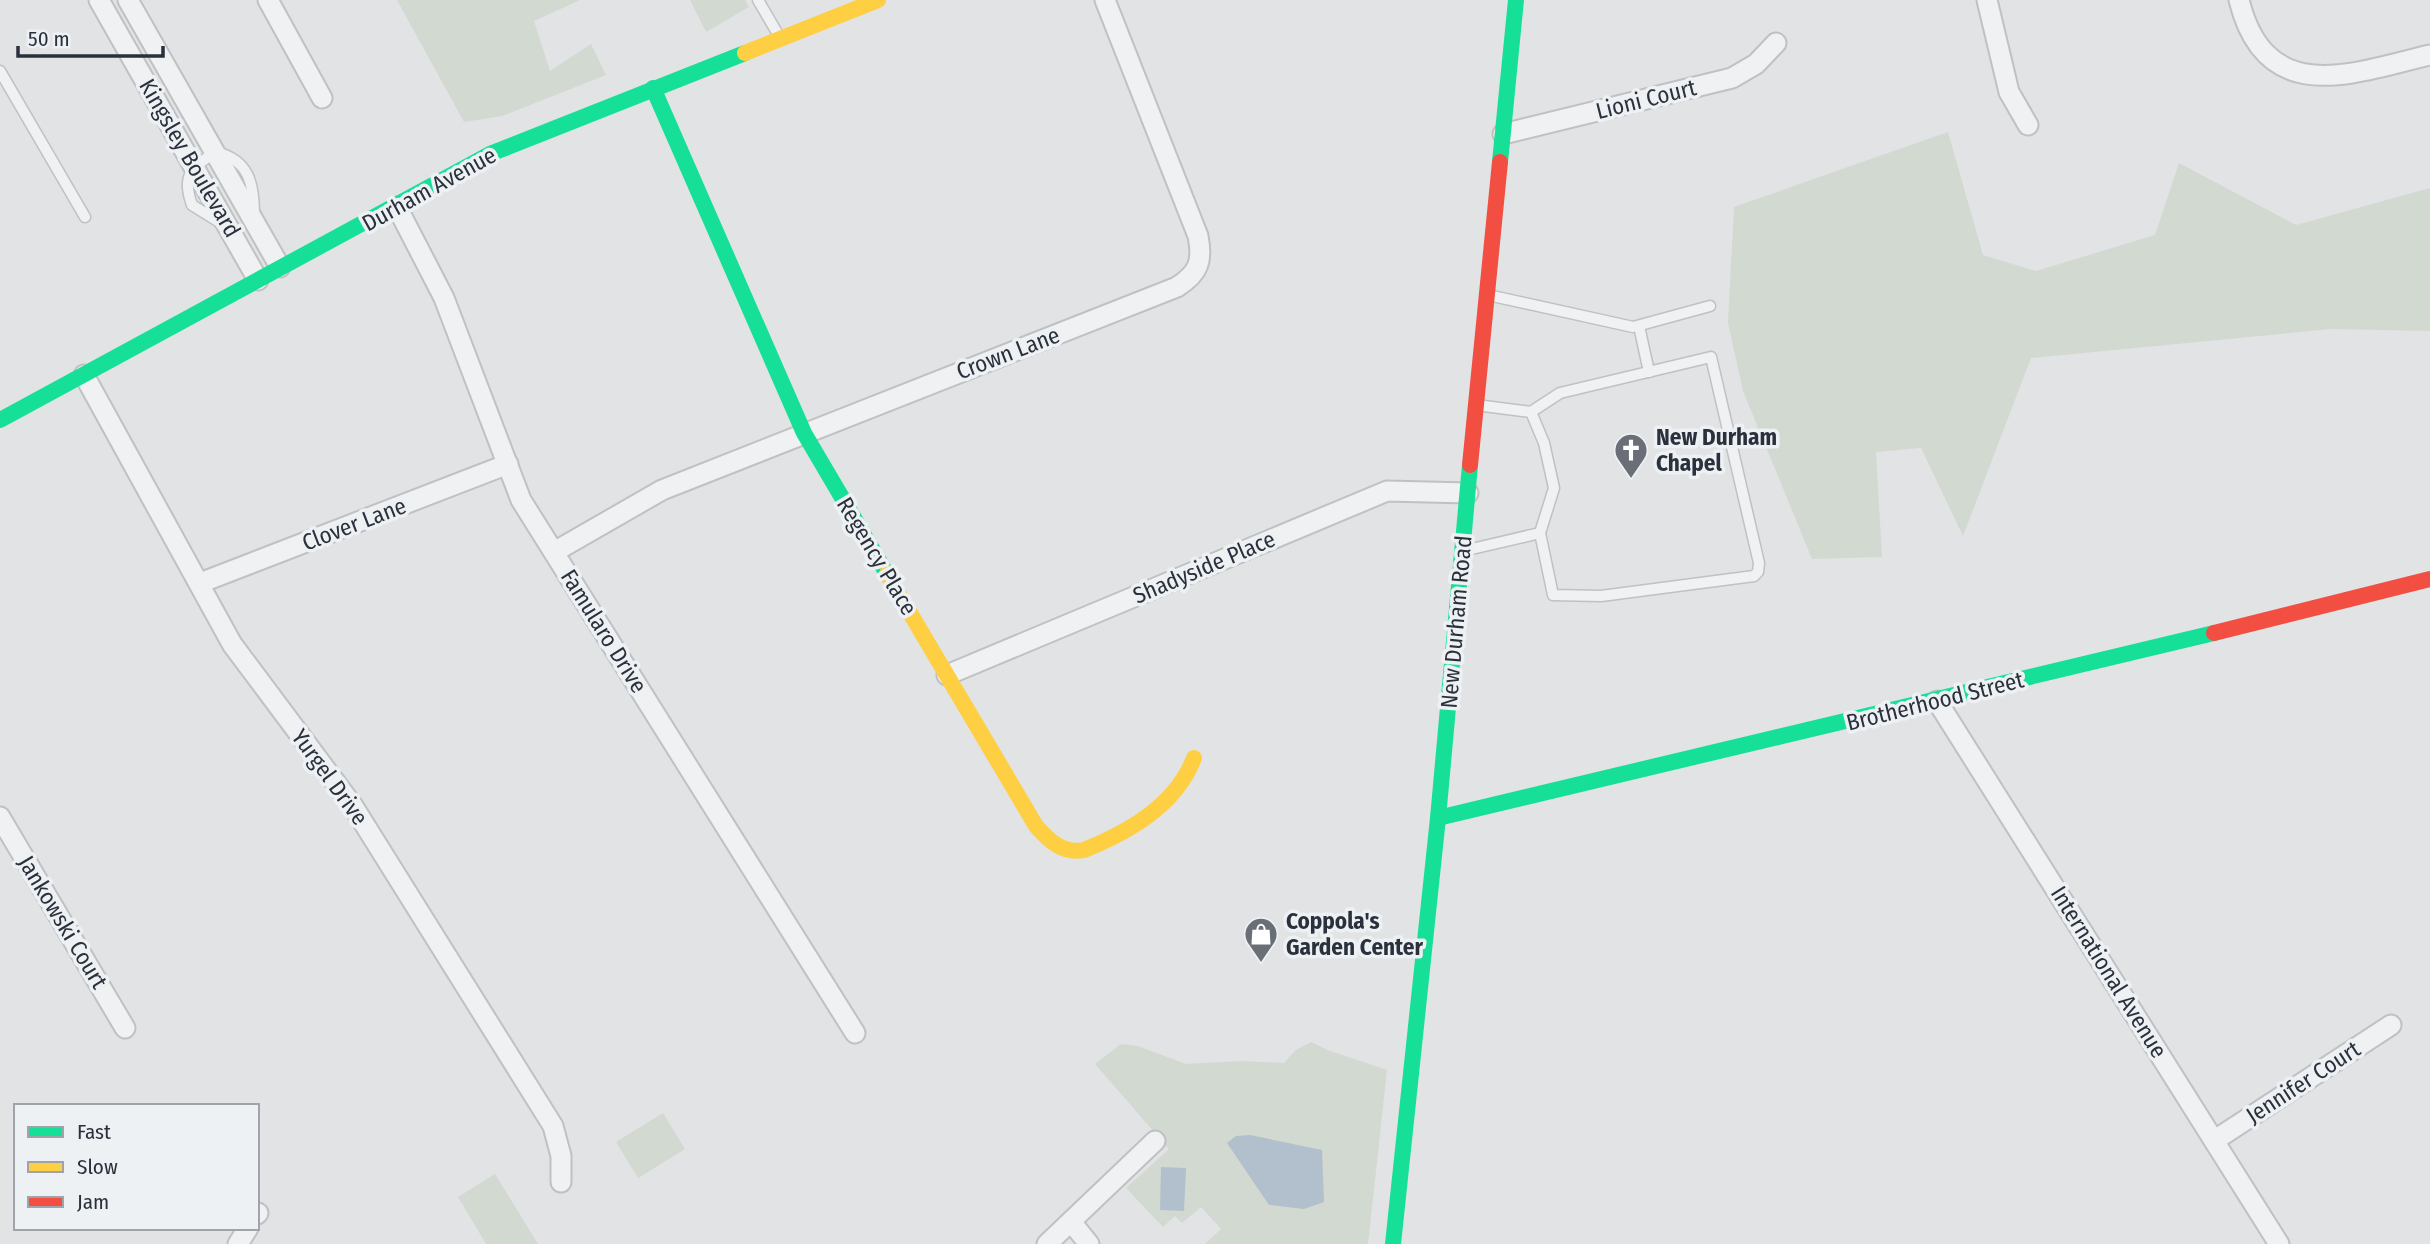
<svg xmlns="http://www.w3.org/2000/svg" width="2430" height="1244" font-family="'Fira Sans Condensed',sans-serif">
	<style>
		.green { fill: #d2d9d1 }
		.water { fill: #b2c0cd }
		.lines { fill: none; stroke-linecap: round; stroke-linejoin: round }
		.lane-casing { stroke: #bfc1c3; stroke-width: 13 }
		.street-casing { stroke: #bfc1c3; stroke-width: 23 }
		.lane { stroke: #eff1f2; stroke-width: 10 }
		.street { stroke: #eff1f2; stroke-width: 19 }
		.fast { stroke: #16e098; stroke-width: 16 }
		.slow { stroke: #ffcf43; stroke-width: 16 }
		.jam { stroke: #f24e42; stroke-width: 16 }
		.labels { text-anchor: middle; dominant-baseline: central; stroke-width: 7; stroke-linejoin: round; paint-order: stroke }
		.street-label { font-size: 23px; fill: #2a313c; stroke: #eef1f4 }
		.poi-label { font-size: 23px; font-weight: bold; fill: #2a313c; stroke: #eef1f4; text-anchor: start }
	</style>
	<rect width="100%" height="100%" fill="#e1e3e5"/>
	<g class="green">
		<polygon points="397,0 580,0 534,21 550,71 591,44 606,75 502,116 464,122"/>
		<polygon points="690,0 745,0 749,7 706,32"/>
		<polygon points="1948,132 1983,255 2036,271 2155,235 2179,163 2296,225 2430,188 2430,331 2331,329 2031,358 1963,536 1921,448 1876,452 1882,557 1812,559 1743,391 1728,323 1734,207"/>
		<polygon points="1311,1042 1330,1051 1387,1070 1368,1244 1205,1244 1221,1229 1201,1207 1182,1223 1175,1216 1163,1227 1126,1188 1169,1149 1095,1064 1121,1044 1138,1046 1186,1064 1241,1061 1284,1063 1296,1050"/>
		<polygon points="663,1113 685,1149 638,1178 616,1142"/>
		<polygon points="495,1174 538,1244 486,1244 458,1197"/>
	</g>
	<g class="water">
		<polygon points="1250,1135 1322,1150 1324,1202 1304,1209 1269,1205 1227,1143 1236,1136"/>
		<polygon points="1161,1167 1186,1168 1184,1211 1160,1210"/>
	</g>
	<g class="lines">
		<defs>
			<g id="lane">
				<polyline points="758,0 779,36"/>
				<polyline points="0,71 85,217"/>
				<path d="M224 225 192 205C181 175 192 167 216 152 249 160 254 184 254 214"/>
				<polyline points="1488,295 1633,327 1710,306"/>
				<polyline points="1639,326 1649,372"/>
				<polyline points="1476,405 1531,412 1560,393 1711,357 1759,563 1758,572 1754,576 1601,596 1553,595 1540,533 1554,488 1544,443 1531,412"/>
				<polyline points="1463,551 1540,533"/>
			</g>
			<g id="street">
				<polyline points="99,0 258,280"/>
				<polyline points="128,0 280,267"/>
				<polyline points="268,0 322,98"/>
				<polyline points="1987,0 2009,92 2028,125"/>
				<path d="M2239 0C2266 109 2353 73 2430 55"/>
				<polyline points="1503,134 1732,78 1756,64 1776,43"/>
				<polyline points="397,207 444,298 521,500 855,1033"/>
				<polyline points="84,375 232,644 353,806 553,1126 561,1156 561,1182"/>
				<path d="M554 552 662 490 1177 287C1199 273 1203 261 1198 236L1105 0"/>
				<polyline points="200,583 508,464"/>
				<polyline points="947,675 1387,491 1468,493"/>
				<polyline points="1937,701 2279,1244"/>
				<polyline points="0,817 125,1028"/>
				<polyline points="2215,1140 2391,1025"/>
				<polyline points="257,1214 258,1213"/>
				<polyline points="1072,1223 1089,1244"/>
				<polyline points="238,1244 248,1228"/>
				<polyline points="1047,1244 1155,1141"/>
			</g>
		</defs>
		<use href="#lane" class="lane-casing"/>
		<use href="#street" class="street-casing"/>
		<use href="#lane" class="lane"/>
		<use href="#street" class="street"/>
		<g class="fast">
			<polyline points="653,88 804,433 887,574"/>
			<polyline points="1500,162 1516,0"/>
			<polyline points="0,420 490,154 745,53"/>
			<polyline points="1438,818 2214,633"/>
			<polyline points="1393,1244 1438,818 1470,465"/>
		</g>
		<g class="slow">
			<polyline points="745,53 878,0"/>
			<path d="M887 574 1036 826C1049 841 1063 854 1084 850 1129 832 1176 805 1194 758"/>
		</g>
		<g class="jam">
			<polyline points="1470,465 1500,162"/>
			<polyline points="2214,633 2430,579"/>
		</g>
	</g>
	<defs>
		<symbol id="church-pin" viewBox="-11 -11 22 30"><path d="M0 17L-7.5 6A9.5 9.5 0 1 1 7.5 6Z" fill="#6a6f77" stroke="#eef1f4"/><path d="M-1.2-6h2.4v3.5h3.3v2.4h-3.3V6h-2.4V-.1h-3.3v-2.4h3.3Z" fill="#fff"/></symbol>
		<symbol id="shop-pin" viewBox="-11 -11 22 30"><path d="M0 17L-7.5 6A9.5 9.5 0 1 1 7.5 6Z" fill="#6a6f77" stroke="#eef1f4"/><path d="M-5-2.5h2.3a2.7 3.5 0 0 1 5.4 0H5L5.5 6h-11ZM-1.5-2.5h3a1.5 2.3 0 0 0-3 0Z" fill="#fff"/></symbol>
	</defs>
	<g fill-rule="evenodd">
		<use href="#church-pin" x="1612" y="431" width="38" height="52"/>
		<use href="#shop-pin" x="1242" y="915" width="38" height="52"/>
	</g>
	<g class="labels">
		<g class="street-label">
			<text transform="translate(1646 99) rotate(-14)">Lioni Court</text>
			<text transform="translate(190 158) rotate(60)">Kingsley Boulevard</text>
			<text transform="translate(429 189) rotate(-29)">Durham Avenue</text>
			<text transform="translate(1008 353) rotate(-21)">Crown Lane</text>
			<text transform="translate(354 524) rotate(-21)">Clover Lane</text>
			<text transform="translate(877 556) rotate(59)">Regency Place</text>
			<text transform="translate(1204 567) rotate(-23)">Shadyside Place</text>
			<text transform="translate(1456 622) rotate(-85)">New Durham Road</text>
			<text transform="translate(604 631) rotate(58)">Famularo Drive</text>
			<text transform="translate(1935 701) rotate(-14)">Brotherhood Street</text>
			<text transform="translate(330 777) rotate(54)">Yurgel Drive</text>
			<text transform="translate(63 922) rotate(59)">Jankowski Court</text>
			<text transform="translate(2109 972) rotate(58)">International Avenue</text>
			<text transform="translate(2303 1082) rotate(-33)">Jennifer Court</text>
		</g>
		<g class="poi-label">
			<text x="1656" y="437">New Durham<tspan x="1656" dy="26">Chapel</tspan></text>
			<text x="1286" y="921">Coppola's<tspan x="1286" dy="26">Garden Center</tspan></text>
		</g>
	</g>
	<rect x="14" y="1104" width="245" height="126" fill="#eef1f4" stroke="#a0a4aa" stroke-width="2"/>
	<rect x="28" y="1127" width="35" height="10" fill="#16e098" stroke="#a0a4aa" stroke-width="2"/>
	<text x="77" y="1139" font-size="21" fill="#2a313c">Fast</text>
	<rect x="28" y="1162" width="35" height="10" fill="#ffcf43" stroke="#a0a4aa" stroke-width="2"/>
	<text x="77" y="1174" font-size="21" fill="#2a313c">Slow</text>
	<rect x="28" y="1197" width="35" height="10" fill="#f24e42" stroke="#a0a4aa" stroke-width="2"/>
	<text x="77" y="1209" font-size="21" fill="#2a313c">Jam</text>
	<path d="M18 46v10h145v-10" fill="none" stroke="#2a313c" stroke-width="3.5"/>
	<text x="28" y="46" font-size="21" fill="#2a313c" stroke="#eef1f4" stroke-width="5" paint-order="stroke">50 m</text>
</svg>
